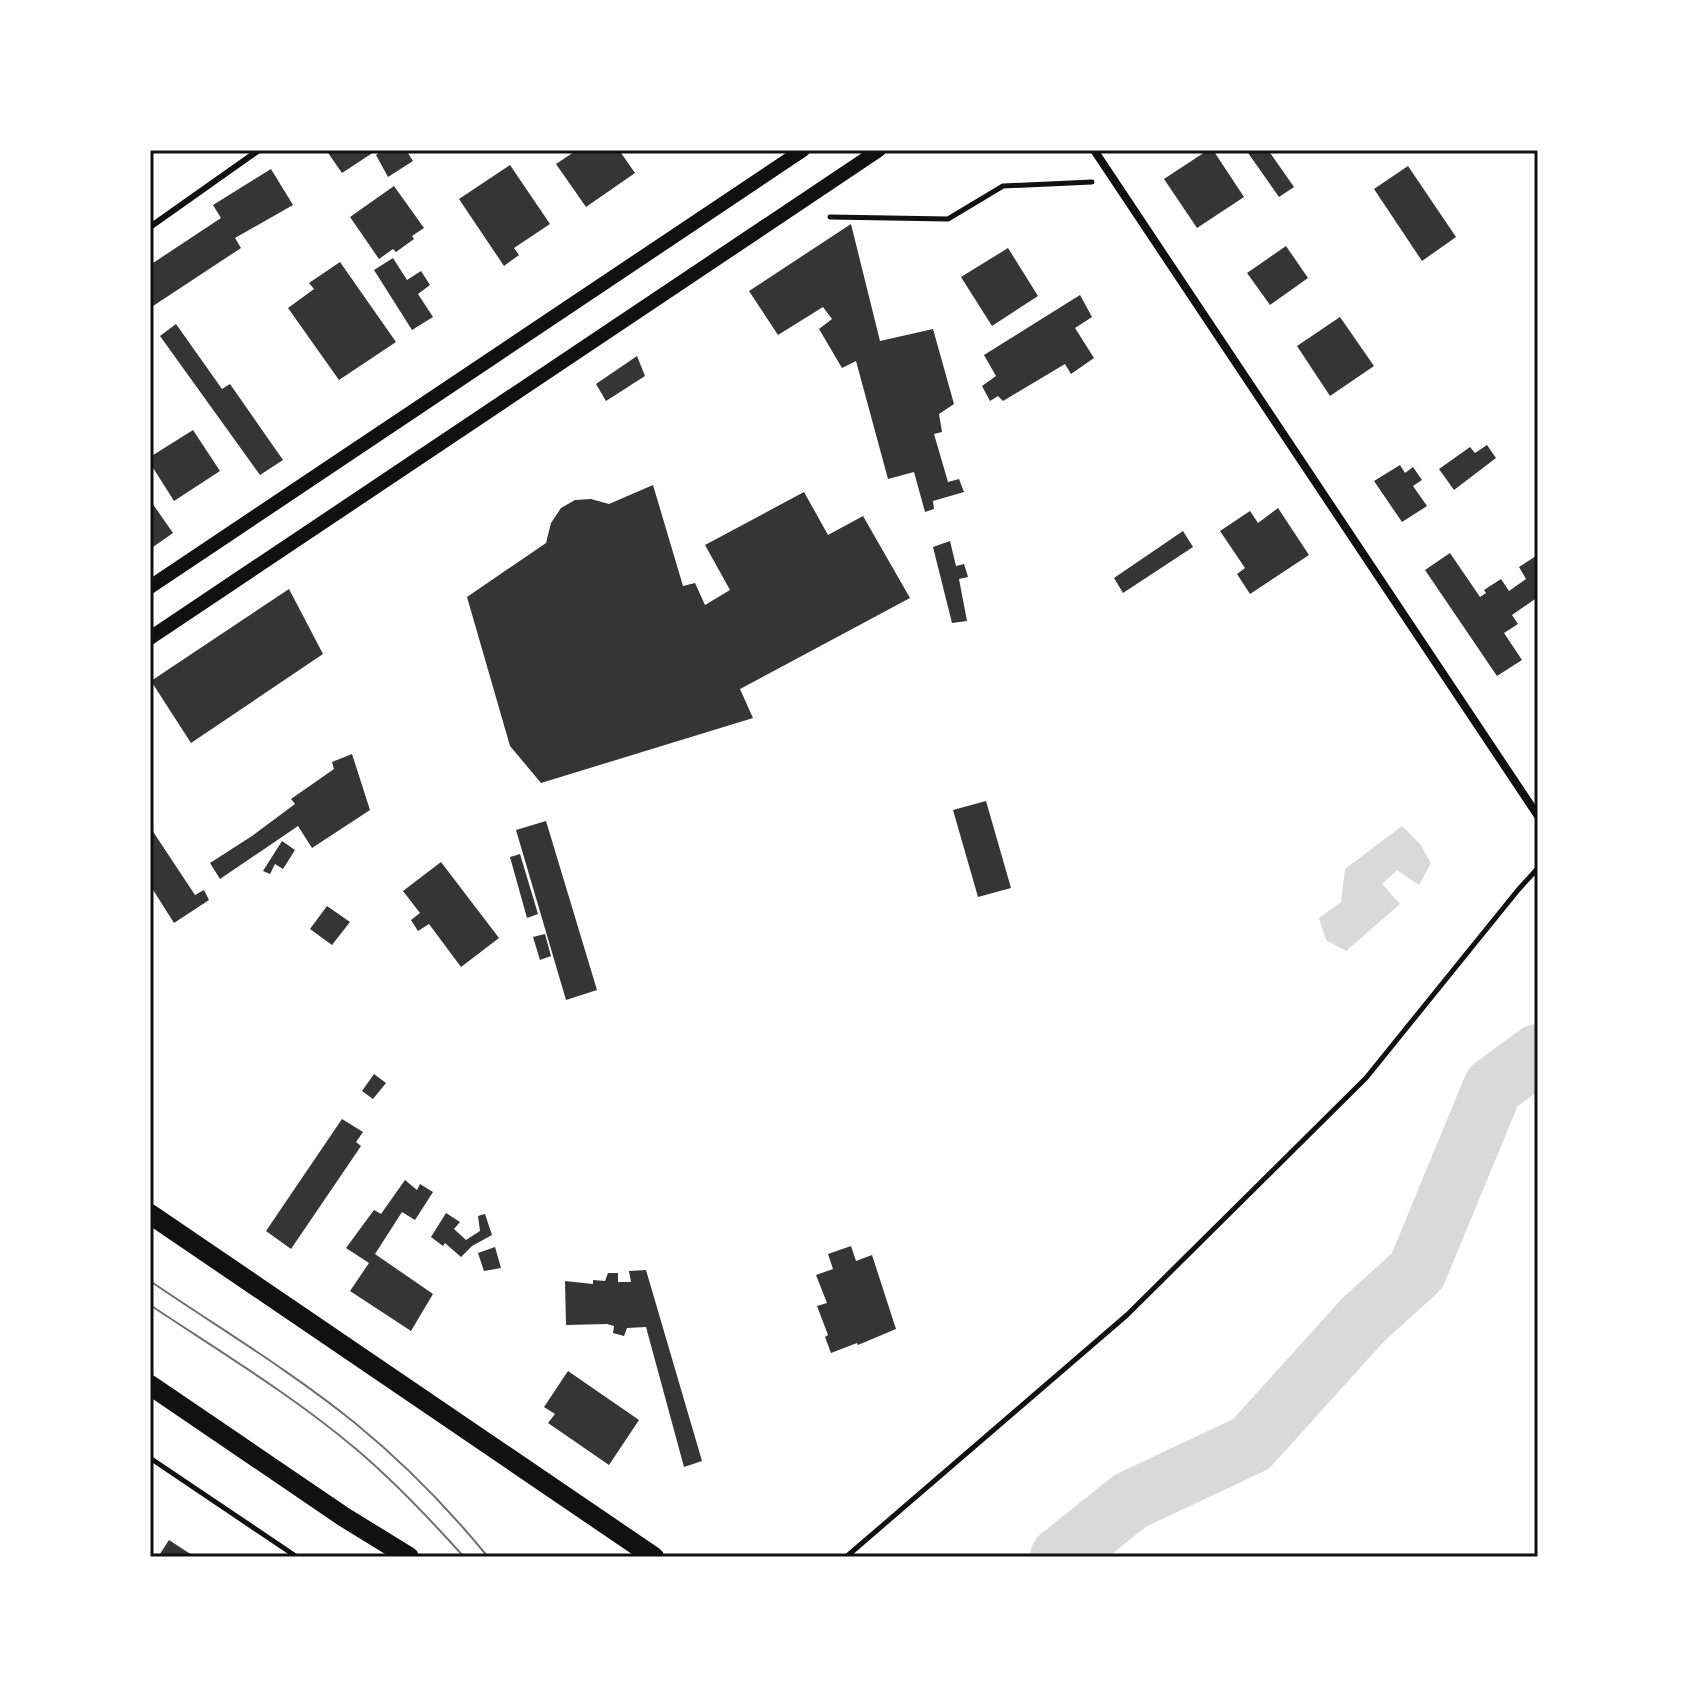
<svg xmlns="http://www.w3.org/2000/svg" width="1688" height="1707" font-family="'PT Sans',sans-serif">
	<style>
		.water { fill: #d9d9d9 }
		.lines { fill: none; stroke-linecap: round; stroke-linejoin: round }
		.river { stroke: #d9d9d9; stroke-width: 60 }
		.building { fill: #353535 }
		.path { stroke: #111; stroke-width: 5 }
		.service { stroke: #111; stroke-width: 6 }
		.minor { stroke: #111; stroke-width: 8 }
		.tertiary { stroke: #111; stroke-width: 14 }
		.primary { stroke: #111; stroke-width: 20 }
		.tram { stroke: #707070; stroke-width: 2 }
		.neatline { fill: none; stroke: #111; stroke-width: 3 }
	</style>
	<rect width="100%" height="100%" fill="#fff"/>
	<polygon class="water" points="1402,826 1420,844 1431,863 1419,885 1397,870 1382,884 1400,904 1346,951 1326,940 1319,918 1341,902 1345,869"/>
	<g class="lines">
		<polyline class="river" points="1060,1557 1130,1501 1251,1444 1363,1320 1417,1271 1493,1087 1538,1054"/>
	</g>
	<g class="building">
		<polygon points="326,150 377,150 342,173"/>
		<polygon points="383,150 406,150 413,161 388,177 376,155"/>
		<polygon points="577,150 619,150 635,173 586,207 556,164"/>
		<polygon points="1208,150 1213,150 1244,197 1197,228 1164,179"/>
		<polygon points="1246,150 1268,150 1294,187 1279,197"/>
		<polygon points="510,165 550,224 514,248 519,255 504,266 459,199"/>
		<polygon points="1408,166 1456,237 1422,261 1374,189"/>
		<polygon points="271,169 293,205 235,238 241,248 150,308 150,265 221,218 213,205"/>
		<polygon points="394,186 424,228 412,236 414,239 396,252 393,249 379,259 350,217"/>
		<polygon points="851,224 880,341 933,329 954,404 939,414 942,432 934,434 948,482 959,479 964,492 933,501 934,509 925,512 914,472 888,479 856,361 842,368 819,329 832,319 823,307 778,335 749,291"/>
		<polygon points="1286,246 1308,278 1270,305 1247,273"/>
		<polygon points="1008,248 1038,296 992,326 961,277"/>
		<polygon points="393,258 407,280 421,271 430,285 418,294 433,317 412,330 374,270"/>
		<polygon points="340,262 396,342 339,380 288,308 314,289 309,283"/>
		<polygon points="1080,295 1092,317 1075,328 1094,358 1071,374 1065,364 1003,401 998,396 990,401 982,386 996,376 984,355"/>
		<polygon points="1340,317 1374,366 1330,396 1297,346"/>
		<polygon points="176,324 222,389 230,384 283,460 260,475 160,336"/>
		<polygon points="637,356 645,376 606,401 596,384"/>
		<polygon points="193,430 220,471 174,501 150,463 150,457"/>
		<polygon points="1487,445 1496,458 1454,490 1439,469 1470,447 1475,453"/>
		<polygon points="1400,465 1405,473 1413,467 1422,480 1413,486 1427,506 1402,522 1374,481"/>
		<polygon points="653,485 683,586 695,583 705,605 730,590 705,545 804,492 828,535 863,516 910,598 740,689 753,718 541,783 510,746 467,597 546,543 551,523 561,508 575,500 591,499 609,504"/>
		<polygon points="150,500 173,533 150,549"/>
		<polygon points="1278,508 1309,555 1250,594 1237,574 1245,568 1220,531 1250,511 1258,523"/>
		<polygon points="1183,531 1193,547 1123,593 1114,578"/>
		<polygon points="950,541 956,566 964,564 968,577 959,579 967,621 952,623 933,547"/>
		<polygon points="1450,553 1480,597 1486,593 1484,590 1501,579 1509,591 1526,579 1519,567 1536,556 1538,558 1538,589 1536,591 1538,597 1512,615 1518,624 1504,633 1522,660 1497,676 1425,570"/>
		<polygon points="289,589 323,654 191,743 151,681"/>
		<polygon points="352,754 370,810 312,848 298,826 220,879 210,863 252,836 295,804 291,799 334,769 332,762"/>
		<polygon points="986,801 1011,888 978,897 953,810"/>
		<polygon points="546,821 597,990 566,1000 516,830"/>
		<polygon points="150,827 195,895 204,890 209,900 174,923 150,885"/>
		<polygon points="282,841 295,850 283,869 275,864 270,874 263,871"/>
		<polygon points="520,854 538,914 527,918 510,857"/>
		<polygon points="441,862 499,938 461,967 429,924 418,931 411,920 420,913 403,891"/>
		<polygon points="327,906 350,922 332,945 310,929"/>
		<polygon points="545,934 551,956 540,960 533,937"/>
		<polygon points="374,1074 386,1083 373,1099 362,1091"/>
		<polygon points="342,1119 363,1132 356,1142 361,1146 291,1249 266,1231"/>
		<polygon points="405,1180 417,1190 420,1184 433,1192 415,1220 402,1212 375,1254 433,1294 411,1331 350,1291 369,1263 346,1248 374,1210 381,1214"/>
		<polygon points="446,1213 460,1222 454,1229 466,1240 480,1231 478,1216 485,1214 492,1235 472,1246 461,1257 445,1243 443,1246 431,1237"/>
		<polygon points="851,1246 856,1261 872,1255 896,1329 858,1345 857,1343 831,1353 825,1337 828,1335 817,1306 827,1303 816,1275 833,1269 828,1254"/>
		<polygon points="495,1247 501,1268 484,1271 478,1253"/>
		<polygon points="646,1270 702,1461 684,1467 646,1327 627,1328 624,1336 613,1333 614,1326 607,1324 566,1325 565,1281 593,1284 593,1280 605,1281 608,1273 618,1273 618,1282 631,1282 629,1271"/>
		<polygon points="568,1371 639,1420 609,1465 548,1423 555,1414 544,1407"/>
		<polygon points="169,1540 195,1557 158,1557"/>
	</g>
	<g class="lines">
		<g class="path">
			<polyline points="830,217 948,219 1003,186 1092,182"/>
			<polyline points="150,1458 297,1557"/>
			<polyline points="846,1557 1127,1315 1366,1078 1518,890 1538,868"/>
		</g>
		<polyline class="service" points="150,227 259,150"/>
		<polyline class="minor" points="1094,150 1538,816"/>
		<g class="tertiary">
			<polyline points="150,587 803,150"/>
			<polyline points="150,638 879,150"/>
		</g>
		<g class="primary">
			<polyline points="150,1214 654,1557"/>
			<polyline points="150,1385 344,1517 409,1557"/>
		</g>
		<g class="tram">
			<path d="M150 1281C219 1328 291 1371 355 1423 404 1463 448 1508 488 1557"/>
			<path d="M150 1305C219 1351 292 1395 356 1449 395 1482 430 1519 464 1557"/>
		</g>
	</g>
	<rect width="1688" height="1707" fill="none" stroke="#ffffff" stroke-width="304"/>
	<rect x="152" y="152" width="1384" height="1403" class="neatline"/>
</svg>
